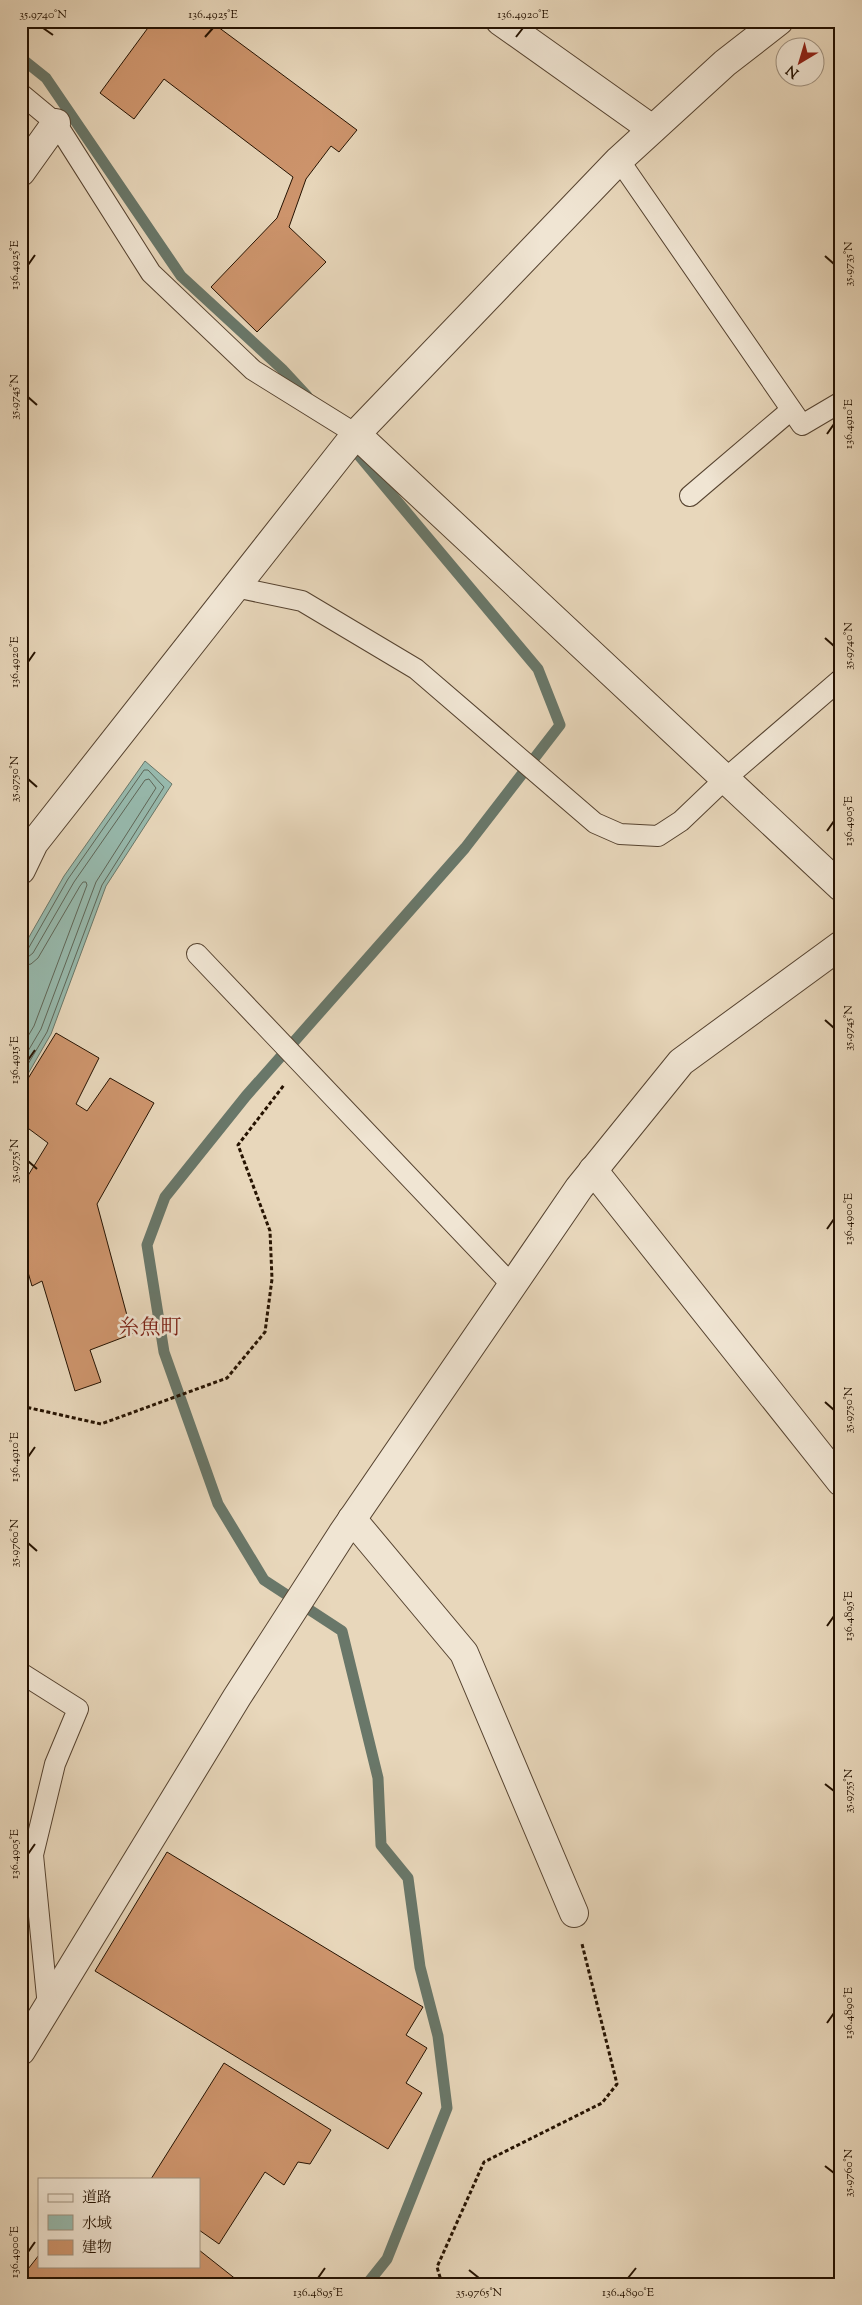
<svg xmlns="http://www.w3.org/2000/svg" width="862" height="2305" font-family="'Sorts Mill Goudy','Noto Serif JP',serif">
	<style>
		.water { fill: #97baae; stroke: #697769 }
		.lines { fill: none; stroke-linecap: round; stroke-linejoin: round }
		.shore { stroke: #5e6658; stroke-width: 1 }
		.stream { stroke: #697769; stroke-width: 11 }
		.building { fill: #ce956d; stroke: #251201 }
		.service-casing { stroke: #564330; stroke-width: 22 }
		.minor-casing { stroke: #564330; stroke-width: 30 }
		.tertiary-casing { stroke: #564330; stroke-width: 30 }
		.path { stroke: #251201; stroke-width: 3; stroke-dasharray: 4 2.5; stroke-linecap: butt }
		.service { stroke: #f0e5d3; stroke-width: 20 }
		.minor { stroke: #f0e5d3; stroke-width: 28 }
		.tertiary { stroke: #f0e5d3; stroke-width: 28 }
		.ticks { fill: none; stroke: #251201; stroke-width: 2 }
		.labels { text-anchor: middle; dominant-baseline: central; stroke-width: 5; stroke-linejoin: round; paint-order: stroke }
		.quarter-label { font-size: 21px; fill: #7a1f14; stroke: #f0e5d3 }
		.neatline { fill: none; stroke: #251201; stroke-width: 2 }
		.ticks-label { font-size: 12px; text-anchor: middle; fill: #251201 }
	</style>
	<rect width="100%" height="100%" fill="#e8d7bb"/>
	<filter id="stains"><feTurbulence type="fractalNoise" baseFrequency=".004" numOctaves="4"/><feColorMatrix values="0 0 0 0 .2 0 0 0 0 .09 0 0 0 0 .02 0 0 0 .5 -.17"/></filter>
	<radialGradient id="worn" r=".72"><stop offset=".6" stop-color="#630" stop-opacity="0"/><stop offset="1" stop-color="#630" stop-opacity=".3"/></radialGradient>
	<polygon class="water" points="145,761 172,784 106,886 51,1034 21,1086 21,951 64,876"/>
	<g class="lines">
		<g class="shore">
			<polyline points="21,952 28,949 68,879 144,770 148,770 164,787 102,885 47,1032 21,1076"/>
			<polyline points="21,958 28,957 33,953 74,882 145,780 149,779 156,788 96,882 41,1029 21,1063"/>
			<polyline points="21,966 31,964 38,958 80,886 83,882 86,882 87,885 34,1026 21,1048"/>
		</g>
		<g class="stream">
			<polyline points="21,58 46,78 181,276 282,369 307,396"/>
			<polyline points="351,446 538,669 560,725 465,848 246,1096 165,1197 147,1245 164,1352 218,1504 264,1580 342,1631 378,1778 381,1845 408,1878 420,1967 438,2036 447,2108 387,2259 367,2284"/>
		</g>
	</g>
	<g class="building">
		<polygon points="153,21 210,21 357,130 339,152 331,146 306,179 289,227 326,262 257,332 211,287 277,218 293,177 164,79 134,119 100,93"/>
		<polygon points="56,1033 99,1058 76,1104 87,1111 110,1078 154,1103 97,1204 132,1334 90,1350 101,1382 75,1391 42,1281 32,1286 21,1248 21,1187 48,1143 21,1123 21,1090"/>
		<polygon points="167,1852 423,2007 406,2035 427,2048 406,2083 422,2093 388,2149 95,1971"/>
		<polygon points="224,2063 331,2130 310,2164 298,2162 284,2185 265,2172 219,2244 199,2230 199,2179 151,2179"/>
		<polygon points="199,2250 242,2284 21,2284 21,2278 39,2255 39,2266 199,2266"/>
	</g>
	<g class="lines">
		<defs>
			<g id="service">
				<polyline points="21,94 56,123 151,273 253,370 356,434"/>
				<polyline points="619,160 802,425 841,402"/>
				<polyline points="690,496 791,410"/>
				<polyline points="235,587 302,601 416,669 595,823 620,834 658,836 681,821 725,779 841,679"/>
				<polyline points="197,954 512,1285"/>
				<polyline points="21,1673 78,1709 55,1764 33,1855 48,2007"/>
			</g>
			<g id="minor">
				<polyline points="500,21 652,129"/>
				<polyline points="21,172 56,123"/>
				<polyline points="356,434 841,887"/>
				<polyline points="352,1519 464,1653 574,1913"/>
				<polyline points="21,2051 237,1697 342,1534 579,1188 681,1062 841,945"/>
			</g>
			<g id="tertiary">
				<polyline points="21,870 34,843 356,434 619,160 725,63 779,21"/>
				<polyline points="593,1170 841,1482"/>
			</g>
		</defs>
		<use href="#service" class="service-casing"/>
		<use href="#minor" class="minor-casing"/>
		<use href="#tertiary" class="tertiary-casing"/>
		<g class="path">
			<polyline points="21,1406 101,1424 227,1378 265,1332 272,1279 270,1231 238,1145 284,1085"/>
			<polyline points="442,2284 437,2267 484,2162 602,2103 617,2084 582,1944"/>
		</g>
		<use href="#service" class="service"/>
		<use href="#minor" class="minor"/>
		<use href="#tertiary" class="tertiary"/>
	</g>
	<path class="ticks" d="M43 28 53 35M205 37 213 28M516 37 523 28M825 256 834 264M28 265 35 255M28 397 37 405M827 434 834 424M825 638 834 646M28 662 35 652M28 779 37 787M827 831 834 821M825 1020 834 1028M28 1060 35 1050M28 1161 37 1169M827 1229 834 1219M825 1402 834 1410M28 1457 35 1447M28 1543 37 1551M827 1626 834 1616M825 1784 834 1791M28 1854 35 1844M827 2023 834 2013M825 2166 834 2173M28 2252 35 2242M469 2270 479 2278M318 2278 325 2268M628 2278 636 2268"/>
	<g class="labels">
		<g class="quarter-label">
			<text x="150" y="1329">糸魚町</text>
		</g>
	</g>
	<rect width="862" height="2305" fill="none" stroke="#e8d7bb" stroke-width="55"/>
	<rect x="38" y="2178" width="162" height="90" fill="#f0e5d3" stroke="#9f917f"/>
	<rect x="48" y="2194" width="25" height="8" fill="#f0e5d3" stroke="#9f917f"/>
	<text x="82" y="2202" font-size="15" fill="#251201">道路</text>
	<rect x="48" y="2215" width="25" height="15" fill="#97baae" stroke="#9f917f"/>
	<text x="82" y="2228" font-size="15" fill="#251201">水域</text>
	<rect x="48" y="2240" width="25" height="15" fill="#ce956d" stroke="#9f917f"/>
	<text x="82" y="2252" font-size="15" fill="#251201">建物</text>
	<g transform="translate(800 62) rotate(218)"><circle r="24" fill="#f0e5d3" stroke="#9f917f"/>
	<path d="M0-4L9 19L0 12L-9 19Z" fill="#8f2418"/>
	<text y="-8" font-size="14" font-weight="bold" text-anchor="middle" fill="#251201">N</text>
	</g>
	<rect x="28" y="28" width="806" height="2250" class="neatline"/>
	<g class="ticks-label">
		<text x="43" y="18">35.9740°N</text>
		<text x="213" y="18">136.4925°E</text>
		<text x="523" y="18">136.4920°E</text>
		<text transform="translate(848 264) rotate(-90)" y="4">35.9735°N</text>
		<text transform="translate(14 265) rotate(-90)" y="4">136.4925°E</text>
		<text transform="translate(14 397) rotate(-90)" y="4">35.9745°N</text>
		<text transform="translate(848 424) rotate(-90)" y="4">136.4910°E</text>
		<text transform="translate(848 646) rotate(-90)" y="4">35.9740°N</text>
		<text transform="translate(14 662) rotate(-90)" y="4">136.4920°E</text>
		<text transform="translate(14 779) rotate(-90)" y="4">35.9750°N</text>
		<text transform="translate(848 821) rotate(-90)" y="4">136.4905°E</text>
		<text transform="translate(848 1028) rotate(-90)" y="4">35.9745°N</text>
		<text transform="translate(14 1060) rotate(-90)" y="4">136.4915°E</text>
		<text transform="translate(14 1161) rotate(-90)" y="4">35.9755°N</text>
		<text transform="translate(848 1219) rotate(-90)" y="4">136.4900°E</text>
		<text transform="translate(848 1410) rotate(-90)" y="4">35.9750°N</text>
		<text transform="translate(14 1457) rotate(-90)" y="4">136.4910°E</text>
		<text transform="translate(14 1543) rotate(-90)" y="4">35.9760°N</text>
		<text transform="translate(848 1616) rotate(-90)" y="4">136.4895°E</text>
		<text transform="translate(848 1791) rotate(-90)" y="4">35.9755°N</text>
		<text transform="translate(14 1854) rotate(-90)" y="4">136.4905°E</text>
		<text transform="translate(848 2013) rotate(-90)" y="4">136.4890°E</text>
		<text transform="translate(848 2173) rotate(-90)" y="4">35.9760°N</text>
		<text transform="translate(14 2252) rotate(-90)" y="4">136.4900°E</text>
		<text x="318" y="2296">136.4895°E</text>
		<text x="479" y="2296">35.9765°N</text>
		<text x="628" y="2296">136.4890°E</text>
	</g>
	<rect width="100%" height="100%" filter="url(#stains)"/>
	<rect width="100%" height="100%" fill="url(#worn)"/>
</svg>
